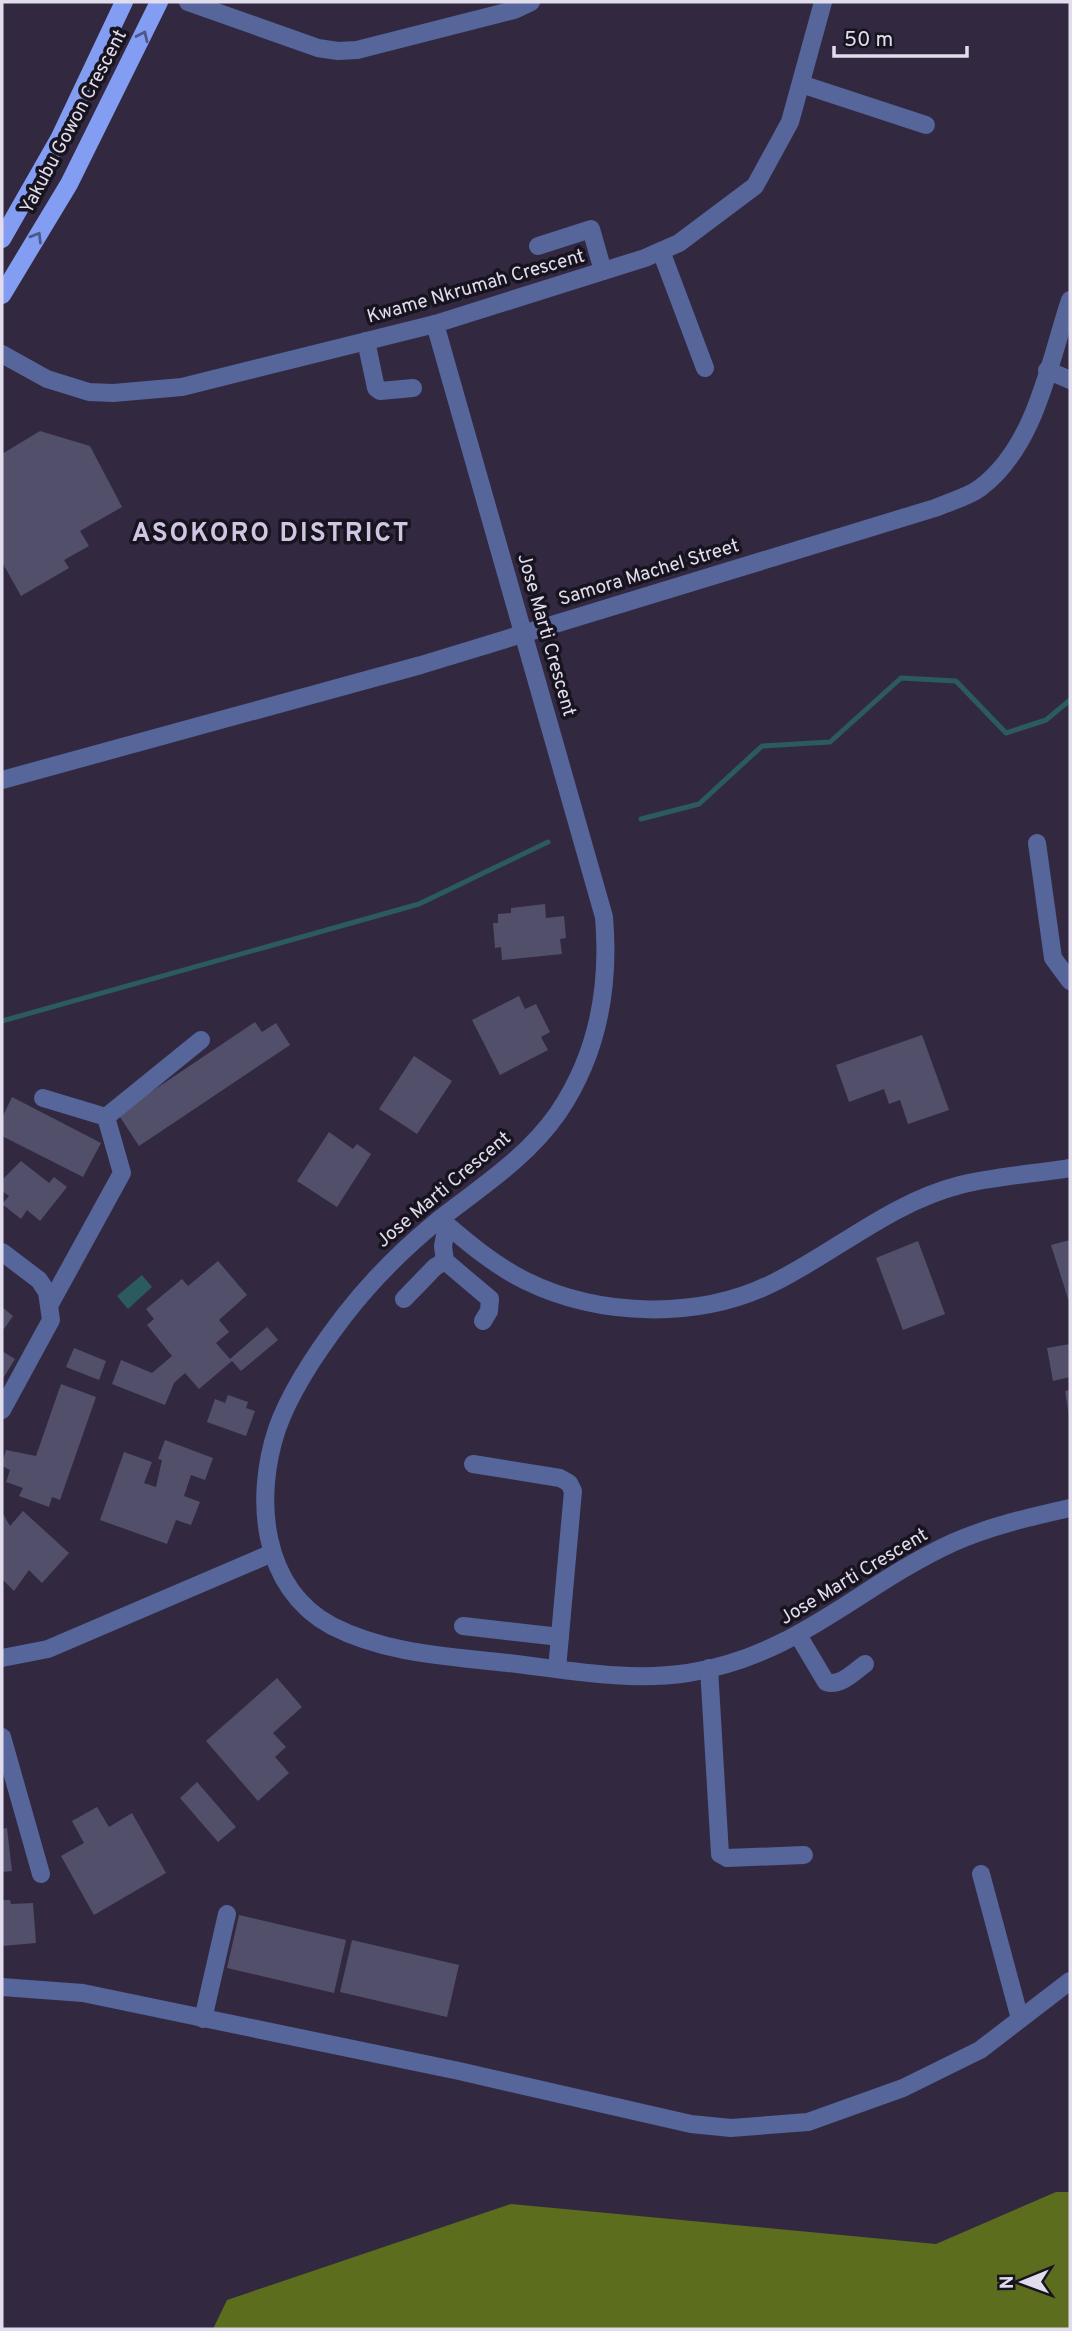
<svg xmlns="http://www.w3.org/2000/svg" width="1072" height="2331" font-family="Overpass,sans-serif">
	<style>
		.forest { fill: #5d6d1e }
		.water { fill: #2b5a5f }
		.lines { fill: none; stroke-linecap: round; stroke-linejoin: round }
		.stream { stroke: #2b5a5f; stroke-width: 5 }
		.building { fill: #524f6a }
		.minor { stroke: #56659a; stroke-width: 18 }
		.major { stroke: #839df2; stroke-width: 18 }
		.oneway { stroke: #4e5888 }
		.labels { text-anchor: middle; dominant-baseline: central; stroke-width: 7; stroke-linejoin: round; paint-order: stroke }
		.street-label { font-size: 19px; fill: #e2dded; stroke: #18141f }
		.district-label { font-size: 26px; font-weight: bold; letter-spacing: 2px; fill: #d0c6e4; stroke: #18141f }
	</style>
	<rect width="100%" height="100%" fill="#322941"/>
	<polygon class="forest" points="1056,2192 1070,2192 1070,2329 213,2329 227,2300 511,2204 936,2244"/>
	<polygon class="water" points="142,1275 152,1287 128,1309 117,1296"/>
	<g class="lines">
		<g class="stream">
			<polyline points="641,819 699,804 762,746 830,742 901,678 956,681 1006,733 1046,720 1070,700"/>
			<polyline points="2,1021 419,904 548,842"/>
		</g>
	</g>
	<g class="building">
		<polygon points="40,431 90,446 122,507 80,531 89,546 64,560 69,568 21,596 2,562 2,454"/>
		<polygon points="545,904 546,918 564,916 566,938 560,939 562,954 502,960 501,947 495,948 493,923 498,923 498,914 511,913 511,908"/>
		<polygon points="519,996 525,1009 536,1004 550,1032 541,1037 548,1050 500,1075 472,1020"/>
		<polygon points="255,1022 262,1032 276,1023 290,1045 139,1146 118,1114"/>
		<polygon points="922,1035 949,1110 908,1124 900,1100 889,1104 884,1089 849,1102 836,1065"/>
		<polygon points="414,1056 452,1081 417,1134 379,1109"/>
		<polygon points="12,1097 101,1143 83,1177 2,1136 2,1118"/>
		<polygon points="329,1132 353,1149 357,1144 371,1154 337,1207 297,1181"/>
		<polygon points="21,1161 49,1183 54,1177 67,1187 40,1221 27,1210 21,1219 2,1204 9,1196 2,1191 2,1180"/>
		<polygon points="1070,1240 1070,1305 1051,1245"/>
		<polygon points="918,1241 945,1314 903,1330 876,1258"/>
		<polygon points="218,1261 247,1295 219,1320 229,1332 216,1343 230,1359 267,1327 278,1340 241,1371 232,1361 199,1389 185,1373 174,1383 165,1405 112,1384 121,1360 152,1373 172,1356 147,1325 154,1319 146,1309 182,1279 188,1286"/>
		<polygon points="2,1307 13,1316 4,1329 2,1327"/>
		<polygon points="1070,1344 1070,1377 1053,1381 1047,1348"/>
		<polygon points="74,1348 106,1361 99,1380 66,1367"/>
		<polygon points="2,1351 15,1359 2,1380"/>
		<polygon points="61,1384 96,1397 60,1500 52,1497 49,1507 19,1496 23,1488 6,1482 10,1470 2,1466 2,1463 6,1450 36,1456"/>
		<polygon points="1070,1390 1070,1416 1069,1416 1065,1391"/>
		<polygon points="228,1395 248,1402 246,1408 255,1411 246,1436 207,1422 215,1399 225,1403"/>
		<polygon points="165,1440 213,1458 205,1480 191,1475 184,1496 200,1502 191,1525 176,1520 167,1544 100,1520 124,1452 152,1462 144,1483 156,1487 162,1460 158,1459"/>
		<polygon points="23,1511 69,1553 42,1583 29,1570 14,1591 2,1579 2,1512 10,1526"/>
		<polygon points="277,1678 302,1707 273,1733 286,1747 275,1757 289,1773 258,1801 206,1741"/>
		<polygon points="197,1782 236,1827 218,1842 180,1798"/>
		<polygon points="97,1807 109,1827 132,1813 166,1873 94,1915 61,1856 84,1843 72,1821"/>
		<polygon points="7,1828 12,1871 2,1872 2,1829"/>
		<polygon points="2,1900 10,1900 11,1904 33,1903 36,1943 2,1946"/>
		<polygon points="239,1915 346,1940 334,1993 227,1968"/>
		<polygon points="352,1940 459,1965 447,2017 340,1992"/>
	</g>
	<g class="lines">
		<g class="minor">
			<polyline points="188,2 318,48 338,51 357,50 514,10 531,2"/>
			<polyline points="801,84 926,125"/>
			<polyline points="538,246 591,229 603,271"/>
			<polyline points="661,251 705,368"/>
			<path d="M435 324 604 917C610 987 598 1054 558 1113 526 1159 479 1188 436 1222 402 1250 371 1281 344 1316 318 1350 291 1389 277 1429 254 1498 261 1588 332 1626 387 1654 447 1656 508 1663 568 1670 628 1682 688 1673 799 1655 857 1587 952 1543 990 1526 1030 1517 1070 1508"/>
			<polyline points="366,341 376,388 380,391 413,388"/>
			<polyline points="2,354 47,379 89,392 113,393 182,387 435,324 645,258 679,243 755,186 790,122 823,2"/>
			<polyline points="1047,370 1070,380"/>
			<path d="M2 780 421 665 935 508C949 502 968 497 980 488 1036 446 1049 363 1070 300"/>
			<polyline points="1037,843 1053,958 1070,981"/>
			<polyline points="43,1098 106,1117"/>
			<path d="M440 1219C466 1241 495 1266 526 1281 600 1317 699 1320 773 1283 836 1252 890 1203 960 1185 995 1176 1034 1174 1070 1168"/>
			<polyline points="447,1225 443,1246 445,1261 490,1299 489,1311 483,1321"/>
			<polyline points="2,1252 39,1280 47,1292 51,1320 2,1410"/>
			<polyline points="404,1299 435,1267 445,1261"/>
			<polyline points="50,1304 122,1173 106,1117 201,1040"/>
			<polyline points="473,1464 560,1478 569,1483 573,1491 557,1669"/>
			<polyline points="463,1626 560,1637"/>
			<path d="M798 1635 826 1682C840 1687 854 1672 865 1664"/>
			<polyline points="2,1658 48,1649 270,1554"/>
			<polyline points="709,1668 720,1854 727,1858 804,1855"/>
			<polyline points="2,1737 41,1874"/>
			<polyline points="981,1874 1020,2019"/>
			<polyline points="2,1987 83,1993 459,2071 691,2124 731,2128 808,2122 903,2088 980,2050 1070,1981"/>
			<polyline points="203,2019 227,1914"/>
		</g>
		<g class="major">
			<polyline points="2,239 59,139 124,2"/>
			<polyline points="2,295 69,184 159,2"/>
		</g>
	</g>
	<defs><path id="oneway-chevron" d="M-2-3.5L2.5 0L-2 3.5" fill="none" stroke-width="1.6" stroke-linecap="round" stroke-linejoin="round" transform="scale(1.75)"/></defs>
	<g class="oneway">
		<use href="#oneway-chevron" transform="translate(143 36) rotate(-65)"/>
		<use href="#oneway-chevron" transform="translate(37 237) rotate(-59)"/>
	</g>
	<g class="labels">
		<g class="street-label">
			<text transform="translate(74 122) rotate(-62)">Yakubu Gowon Crescent</text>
			<text transform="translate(476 287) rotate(-16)">Kwame Nkrumah Crescent</text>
			<text transform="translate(649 573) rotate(-17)">Samora Machel Street</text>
			<text transform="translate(546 635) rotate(74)">Jose Marti Crescent</text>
			<text transform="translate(444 1190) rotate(-40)">Jose Marti Crescent</text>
			<text transform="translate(854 1577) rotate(-31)">Jose Marti Crescent</text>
		</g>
		<g class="district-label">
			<text x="271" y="534">ASOKORO DISTRICT</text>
		</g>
	</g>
	<rect width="1072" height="2331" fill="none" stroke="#e2dded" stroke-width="7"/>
	<g transform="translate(1023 2282) rotate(269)" stroke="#18141f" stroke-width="5" paint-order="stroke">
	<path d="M0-5L12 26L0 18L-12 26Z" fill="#e2dded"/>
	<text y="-10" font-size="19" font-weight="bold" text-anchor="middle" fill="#e2dded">N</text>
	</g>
	<path d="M834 46v10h133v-10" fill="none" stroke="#e2dded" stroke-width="3.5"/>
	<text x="844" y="46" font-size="21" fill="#e2dded" stroke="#18141f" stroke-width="5" paint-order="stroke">50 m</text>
</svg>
